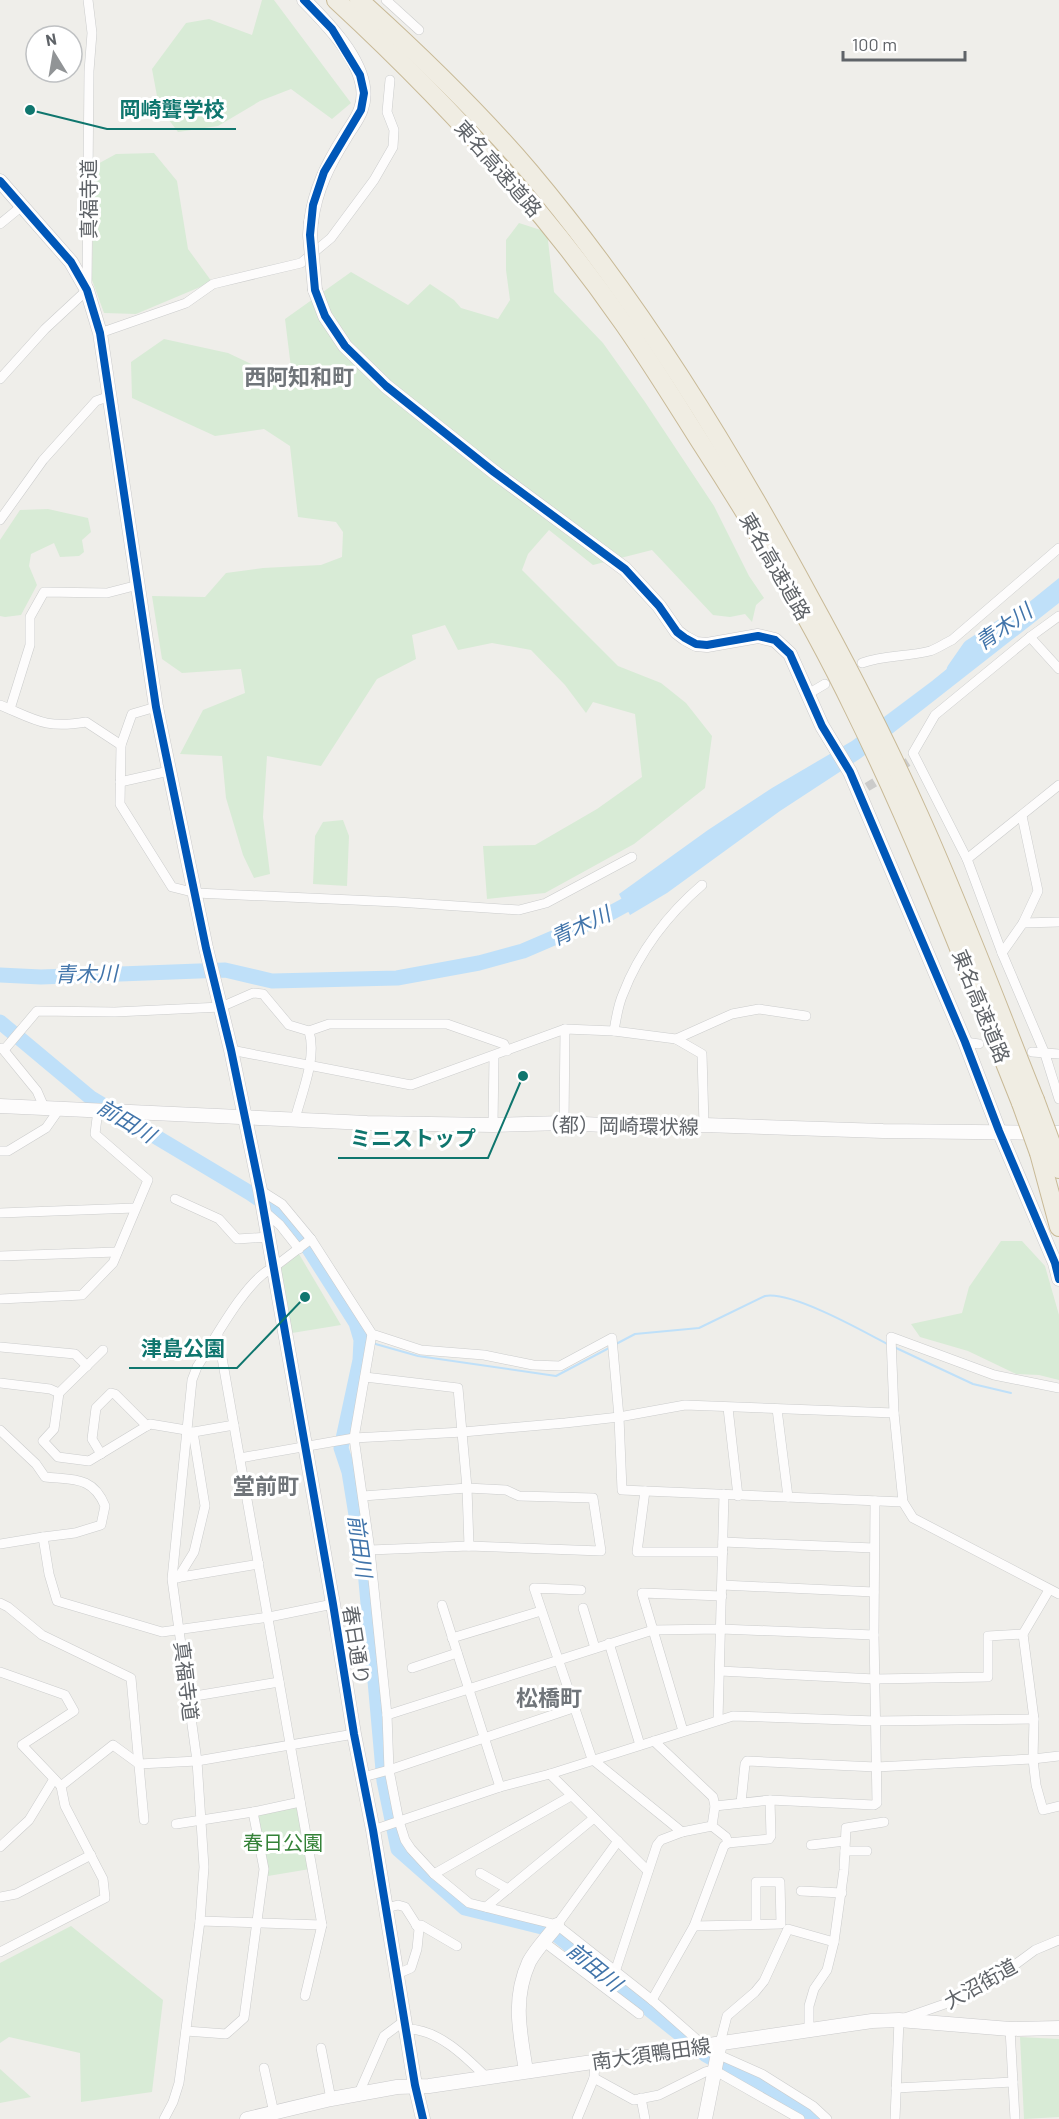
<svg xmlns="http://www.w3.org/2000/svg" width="1059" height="2119" font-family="Barlow,'Noto Sans JP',sans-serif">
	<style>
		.green { fill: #d8ebd6 }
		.water { fill: #bfe0f9 }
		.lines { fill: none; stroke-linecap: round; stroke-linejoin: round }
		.stream { stroke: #bfe0f9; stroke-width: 2 }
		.river { stroke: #bfe0f9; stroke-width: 15 }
		.street-tunnel { stroke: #cbcbca; stroke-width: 9; stroke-dasharray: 9 4.5; stroke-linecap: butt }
		.street-casing { stroke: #cbcccc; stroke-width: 10 }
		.secondary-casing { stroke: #cacacb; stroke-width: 15 }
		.highway-casing { stroke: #c8b996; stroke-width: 20 }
		.street { stroke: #fdfcfc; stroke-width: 9 }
		.secondary { stroke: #fdfcfc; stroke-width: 14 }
		.highway { stroke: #f0ede3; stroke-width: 18 }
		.secondary-bridge-casing { stroke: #cacacb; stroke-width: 15; stroke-linecap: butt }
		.highway-bridge-casing { stroke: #c8b996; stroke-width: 20; stroke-linecap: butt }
		.secondary-bridge { stroke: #fdfcfc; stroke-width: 14 }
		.highway-bridge { stroke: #f0ede3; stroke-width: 18 }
		.cycleway-casing { stroke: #fff; stroke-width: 11 }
		.cycleway { stroke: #0057b8; stroke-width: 8 }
		.labels { text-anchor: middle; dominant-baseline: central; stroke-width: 6; stroke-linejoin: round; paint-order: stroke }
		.street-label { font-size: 20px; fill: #5f6368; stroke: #fff }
		.park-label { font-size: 20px; fill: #348238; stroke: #fff }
		.water-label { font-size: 21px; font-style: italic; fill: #4174aa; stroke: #fff }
		.quarter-label { font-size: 22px; font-weight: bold; fill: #70757a; stroke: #fff }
		.leader { fill: none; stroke: #0f766e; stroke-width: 2 }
		.callout-dot { fill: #0f766e; stroke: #fff; stroke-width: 2 }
		.callout-label { font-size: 21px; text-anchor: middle; font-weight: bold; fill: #0f766e; stroke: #fff; stroke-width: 6; stroke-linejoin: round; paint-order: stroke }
	</style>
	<rect width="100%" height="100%" fill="#efeeea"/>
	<g class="green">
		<polygon points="262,0 274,0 351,103 332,119 291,89 260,101 218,126 178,132 159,107 152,69 186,23 209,19 252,35"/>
		<polygon points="154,153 177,181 188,249 212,282 136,314 104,313 92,280 94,166 116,154"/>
		<polygon points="519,223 547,232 554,292 603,343 645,402 714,506 749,576 764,598 756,605 752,622 745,614 730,617 713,615 652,550 593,565 549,530 528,554 522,570 618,666 661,683 686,703 712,736 705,788 634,844 545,893 487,899 483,846 535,845 597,809 642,777 635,714 593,702 586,713 565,685 531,650 492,643 458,650 445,625 412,635 416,659 377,679 321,766 267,756 263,817 270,874 254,878 243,855 226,798 222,756 180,754 203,710 245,693 241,669 182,673 162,659 152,596 205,597 226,573 263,568 321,565 342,557 343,532 336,522 298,517 290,446 264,429 215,436 132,398 131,362 164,339 228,353 293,384 285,319 351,272 408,305 430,284 454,300 461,308 498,319 510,300 506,270 506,240"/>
		<polygon points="48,509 88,518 91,532 82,540 84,552 79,556 60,557 54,543 31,554 29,566 37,585 21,615 5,617 0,616 0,540 20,510"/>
		<polygon points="343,820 349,836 347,886 313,884 315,836 323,822"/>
		<polygon points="1001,1241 1022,1241 1045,1266 1059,1315 1059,1380 1039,1375 1016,1374 968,1351 920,1337 911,1324 962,1313 969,1287"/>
		<polygon points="299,1254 341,1325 292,1333 280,1269"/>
		<polygon points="298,1806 310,1869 268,1876 257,1815"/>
		<polygon points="71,1926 163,2000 152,2092 81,2102 80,2053 9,2037 0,2043 0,1963"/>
		<polygon points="1020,2037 1059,2039 1059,2117 1024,2119"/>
		<polygon points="0,2069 31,2097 0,2103"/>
	</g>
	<polygon class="water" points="1059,578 1059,603 861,758 780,811 667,893 630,915 619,894 708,830 772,788 852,741 932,681"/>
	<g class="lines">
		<g class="stream">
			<polyline points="361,1340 367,1342"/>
			<polyline points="372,1343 418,1356 556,1376 609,1348"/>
			<path d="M616 1344 635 1334 699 1328 765 1296C792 1291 863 1331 889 1345"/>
			<polyline points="894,1347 973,1384 1011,1393"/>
		</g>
		<g class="river">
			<polyline points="954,670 970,647 1004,625"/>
			<polyline points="0,975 41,977 225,970 272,981 397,978 479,963 523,951 607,915 642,896"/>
			<polyline points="0,1022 91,1098 250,1193 278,1212 309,1249 356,1323 361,1340 360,1360 341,1448 349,1472 365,1570 384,1781 398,1849 465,1908 542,1927 558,1936 706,2055 797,2105 816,2119"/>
		</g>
		<polyline class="street-tunnel" points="867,787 908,762"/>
		<defs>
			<g id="street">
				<polyline points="386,0 419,30"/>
				<polyline points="0,224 22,206"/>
				<polyline points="100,333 186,303 213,284 301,263 331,238 374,180 393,147 394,130 387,112 390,80"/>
				<polyline points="0,379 45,329 87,290 89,71 92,33 88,0"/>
				<polyline points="0,520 43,460 96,401 110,396"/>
				<polyline points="1059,616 1030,637 935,715 913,753 967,859 1002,953 1045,1054 1059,1099"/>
				<polyline points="1030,637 1059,669"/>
				<path d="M862 663C884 655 907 657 930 651 937 649 945 643 952 640L1059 548"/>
				<polyline points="808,694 825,684"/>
				<path d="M0 705C36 720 45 729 86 722L121 745"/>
				<polyline points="156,707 132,714 121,745 120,804 172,887 196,893 397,902 519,910 546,903 632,857"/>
				<polyline points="10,709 30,645 30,617 44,592 107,593 138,585"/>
				<polyline points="120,782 169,771"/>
				<polyline points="967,859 1059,785"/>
				<polyline points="1023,923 1059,922"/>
				<polyline points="1002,953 1023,923 1038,891 1022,816"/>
				<polyline points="309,1031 329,1024 447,1024 504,1044 507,1051"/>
				<path d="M614 1031C616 1019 618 1005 623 994 639 952 668 914 702 885"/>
				<polyline points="676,1039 702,1054 704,1125"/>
				<polyline points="965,1042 979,1044"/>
				<polyline points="2,1048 37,1091 44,1107"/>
				<path d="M4 1050 37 1011 115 1012 221 1007 253 993 263 994 289 1025 309 1031C317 1058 302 1092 295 1119"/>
				<polyline points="231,1050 411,1085 565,1029 614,1031 676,1039 732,1014 759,1009 806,1016"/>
				<polyline points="1032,1052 1059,1054"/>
				<polyline points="564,1123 565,1029"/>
				<polyline points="493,1125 494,1056"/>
				<polyline points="0,1151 8,1151 46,1128 60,1108"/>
				<polyline points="260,1190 282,1204 311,1239 372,1334 421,1350 484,1355 533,1365 560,1366 612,1338 619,1417 622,1490 903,1502"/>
				<polyline points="175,1199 219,1219 237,1239 268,1237"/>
				<polyline points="264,1211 280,1225 299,1249"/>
				<polyline points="0,1213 135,1208"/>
				<polyline points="0,1256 117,1252"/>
				<polyline points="0,1299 82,1295 113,1263 148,1180 95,1134 98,1110"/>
				<polyline points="372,1334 354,1438 370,1550 387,1715 389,1770 399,1821 405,1840 411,1849 434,1874 469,1903 557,1925 652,2000 703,2045 717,2054 762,2074 813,2106 827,2119"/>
				<polyline points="218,1335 322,1925 305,1996"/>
				<polyline points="0,1347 75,1354 87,1366"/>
				<polyline points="103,1350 59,1393 54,1429 43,1441 58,1457 89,1461 150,1424 186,1430"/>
				<polyline points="365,1377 458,1388 467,1488 469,1546"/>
				<polyline points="0,1383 50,1389 59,1393"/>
				<polyline points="1059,1388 994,1375 891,1337 894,1413 903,1502 913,1518 1059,1594"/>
				<polyline points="728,1408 738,1496"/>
				<polyline points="777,1409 788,1497"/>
				<path d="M0 1430 36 1464 45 1477C73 1480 93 1476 105 1506L101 1525 75 1533 43 1537"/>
				<polyline points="188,1433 234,1425"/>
				<polyline points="101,1454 92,1439 96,1408 111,1393 115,1394 147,1426"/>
				<polyline points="240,1458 354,1438 463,1432 565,1423 619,1417 685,1405 894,1413"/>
				<polyline points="645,1491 637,1552 723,1552"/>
				<polyline points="363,1496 467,1488 506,1490 519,1496 593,1498 601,1551 469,1546 370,1550"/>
				<polyline points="723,1542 874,1548"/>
				<polyline points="0,1544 43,1537 49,1574 57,1601 162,1632 269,1617 333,1604"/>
				<polyline points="175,1578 259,1564"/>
				<polyline points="178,1578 194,1552 205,1506 193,1432"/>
				<polyline points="722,1585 874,1592"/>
				<polyline points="581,1590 534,1588 592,1759 682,1832 661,1840 657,1845 615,1972"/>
				<polyline points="0,1603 8,1607 42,1635 131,1678 144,1820"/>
				<polyline points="442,1605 500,1787"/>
				<polyline points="583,1608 595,1648"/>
				<polyline points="452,1638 541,1611"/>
				<polyline points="609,1643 640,1745"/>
				<polyline points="412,1668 457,1653"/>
				<polyline points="720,1671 875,1679 988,1677 988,1636 1023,1634"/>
				<polyline points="0,1672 65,1695 74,1711 22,1745 61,1786"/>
				<polyline points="189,1697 279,1682"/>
				<polyline points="387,1715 653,1630 721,1629 874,1635"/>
				<polyline points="718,1720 724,1494"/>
				<polyline points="683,1731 642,1593 722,1596"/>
				<polyline points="654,1741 713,1797 715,1806 712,1826 726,1837 728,1843"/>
				<polyline points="1059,1756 1033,1759 1036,1785 1043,1810 1059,1806"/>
				<polyline points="550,1774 648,1871"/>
				<polyline points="363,1777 389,1770 573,1708"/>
				<polyline points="741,1803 745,1764 747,1761 876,1767 1033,1759 1034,1719 1023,1634 1049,1590"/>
				<polyline points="715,1806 770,1800 874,1805 877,1803 874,1635 875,1501"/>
				<polyline points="176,1824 253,1812 300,1802"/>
				<polyline points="373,1830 500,1787 550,1774 733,1716 876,1721 1034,1719"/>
				<polyline points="682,1832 712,1826"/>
				<polyline points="811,1845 845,1841"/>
				<polyline points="0,1847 29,1820 54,1779"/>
				<polyline points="845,1851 867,1851"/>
				<polyline points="480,1873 508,1889"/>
				<polyline points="434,1874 571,1796"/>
				<polyline points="801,1891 842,1893"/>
				<polyline points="0,1897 16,1894 91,1855"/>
				<polyline points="486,1907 594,1818"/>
				<polyline points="386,1908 398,1905 405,1907 419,1929 417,1949 411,1968 397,1974"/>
				<polyline points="200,1921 322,1925"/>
				<polyline points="416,1925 421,1925 457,1946"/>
				<polyline points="557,1925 618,1841"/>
				<polyline points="694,1926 781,1924 780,1882 756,1882 756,1924"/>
				<polyline points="544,1942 639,2014"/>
				<polyline points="0,1952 105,1898 103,1879 65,1806 61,1786 113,1745 139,1764 197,1761 354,1734"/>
				<polyline points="652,2000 694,1926 724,1846 728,1843 769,1839 771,1836 770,1800"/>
				<path d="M406 2029C437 2028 466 2057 486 2077"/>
				<polyline points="1010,2029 1015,2119"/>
				<polyline points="809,2030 809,2006 814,1989 827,1970 834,1942 844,1870 846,1828 884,1822"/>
				<polyline points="186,2031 226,2034 244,2018 264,1869 253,1812"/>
				<polyline points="720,2043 727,2016 755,1992 764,1981 788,1929 834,1942"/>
				<polyline points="321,2048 331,2099"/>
				<polyline points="264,2068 274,2113"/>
				<polyline points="594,2078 634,2100 659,2095 705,2072 714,2070 800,2119"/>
				<polyline points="896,2088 1013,2082"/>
				<polyline points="358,2095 384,2036 404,2021"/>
				<polyline points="641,2098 645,2119"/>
				<path d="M164 2119 173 2102 179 2083 200 1921 204 1867 197 1761 172 1579 192 1380 197 1367C213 1342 247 1278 273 1268L311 1239"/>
				<polyline points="577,2119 594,2078 595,2061"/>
				<polyline points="895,2119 899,2020 959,1999 997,1978 1035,1950 1059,1940"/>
			</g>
			<g id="secondary">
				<path d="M304 0C328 24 375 71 361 109 358 119 350 128 345 137 328 164 315 190 311 222"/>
				<polyline points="0,181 71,262 87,290 100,333 156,707 206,948 231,1050 260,1190 333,1604 354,1734 373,1830 415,2085 423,2119"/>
				<polyline points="315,290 325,316 345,346 386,386 494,472 625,569 659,606 677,632 685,638 696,644 707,645 758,636 775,640 790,654 822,726 850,772 965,1042 999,1131 1055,1263 1059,1279"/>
				<polyline points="0,1106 367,1123 493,1125 564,1123 624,1126 704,1125 883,1131 1059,1133"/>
				<path d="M526 2071C520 2032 512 2000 529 1962 536 1949 548 1937 557 1925"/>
				<polyline points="247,2119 331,2099 397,2087 429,2086 872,2021 899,2020 1010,2029 1059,2028"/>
				<polyline points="705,2119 720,2043"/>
			</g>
			<g id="highway">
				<path d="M336 0C442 98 541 205 624 324 652 364 677 405 703 446 758 531 810 618 854 709 917 837 968 971 1021 1103"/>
				<path d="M359 0C419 54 477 110 530 172 640 303 729 448 810 598 849 669 886 741 919 815 961 908 997 1005 1035 1100"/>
				<polyline points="1054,1151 1059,1169"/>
				<polyline points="1039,1153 1059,1227"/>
			</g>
		</defs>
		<use href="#street" class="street-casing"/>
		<use href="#secondary" class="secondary-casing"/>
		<use href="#highway" class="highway-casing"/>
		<use href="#street" class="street"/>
		<use href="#secondary" class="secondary"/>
		<use href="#highway" class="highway"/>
		<defs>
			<polyline id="secondary-bridge" points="311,222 310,235 315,290"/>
			<g id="highway-bridge">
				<polyline points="1035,1100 1054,1151"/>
				<polyline points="1021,1103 1039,1153"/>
			</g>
		</defs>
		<use href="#secondary-bridge" class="secondary-bridge-casing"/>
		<use href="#highway-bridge" class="highway-bridge-casing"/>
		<use href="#secondary-bridge" class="secondary-bridge"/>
		<use href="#highway-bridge" class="highway-bridge"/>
		<defs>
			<g id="cycleway">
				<polyline points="304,0 332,29 360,75 364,93 361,110 324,172 313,205 310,235 315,290 325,316 345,346 386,386 494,472 625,569 659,606 677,632 685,638 696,644 707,645 758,636 775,640 790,654 822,726 850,772 965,1042 999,1131 1055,1263 1059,1279"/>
				<polyline points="0,181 71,262 87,290 100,333 156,707 206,948 231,1050 260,1190 333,1604 354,1734 373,1830 415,2085 423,2119"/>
			</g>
		</defs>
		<use href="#cycleway" class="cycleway-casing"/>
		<use href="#cycleway" class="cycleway"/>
	</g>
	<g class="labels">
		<g class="street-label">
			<text transform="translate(499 168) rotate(49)">東名高速道路</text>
			<text transform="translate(88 199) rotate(-90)">真福寺道</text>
			<text transform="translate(776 566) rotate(60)">東名高速道路</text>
			<text transform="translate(982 1006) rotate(68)">東名高速道路</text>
			<text transform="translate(619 1125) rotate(1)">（都）岡崎環状線</text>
			<text transform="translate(357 1645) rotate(81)">春日通り</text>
			<text transform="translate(187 1681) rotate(83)">真福寺道</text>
			<text transform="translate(980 1983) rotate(-29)">大沼街道</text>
			<text transform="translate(651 2053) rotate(-8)">南大須鴨田線</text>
		</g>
		<g class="park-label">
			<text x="283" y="1842">春日公園</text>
		</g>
		<g class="water-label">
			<text transform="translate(1003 626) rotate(-35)">青木川</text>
			<text transform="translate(580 925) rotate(-25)">青木川</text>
			<text transform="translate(86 973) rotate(-1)">青木川</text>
			<text transform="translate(127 1120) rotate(31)">前田川</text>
			<text transform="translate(361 1546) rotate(82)">前田川</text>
			<text transform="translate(595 1966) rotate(39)">前田川</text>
		</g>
		<g class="quarter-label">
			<text x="299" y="376">西阿知和町</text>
			<text x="266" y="1485">堂前町</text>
			<text x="549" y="1697">松橋町</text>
		</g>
	</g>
	<path class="leader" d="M30 110L107 129H236M523 1076L488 1158H338M305 1297L237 1368H129"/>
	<g class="callout-dot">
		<circle cx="30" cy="110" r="6"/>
		<circle cx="523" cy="1076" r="6"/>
		<circle cx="305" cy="1297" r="6"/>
	</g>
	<g class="callout-label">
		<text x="172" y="117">岡崎聾学校</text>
		<text x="413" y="1146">ミニストップ</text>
		<text x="183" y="1356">津島公園</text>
	</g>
	<g transform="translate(54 54) rotate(349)"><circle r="28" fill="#ffffff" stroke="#bfc1c3" stroke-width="1.5"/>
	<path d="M0-4.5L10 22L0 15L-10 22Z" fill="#919496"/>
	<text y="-9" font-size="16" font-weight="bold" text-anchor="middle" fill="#5f6368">N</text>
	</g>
	<path d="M843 51v9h122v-9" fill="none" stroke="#5f6368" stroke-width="3"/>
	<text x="852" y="51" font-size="18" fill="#5f6368" stroke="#ffffff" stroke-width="4.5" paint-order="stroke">100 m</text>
</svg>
